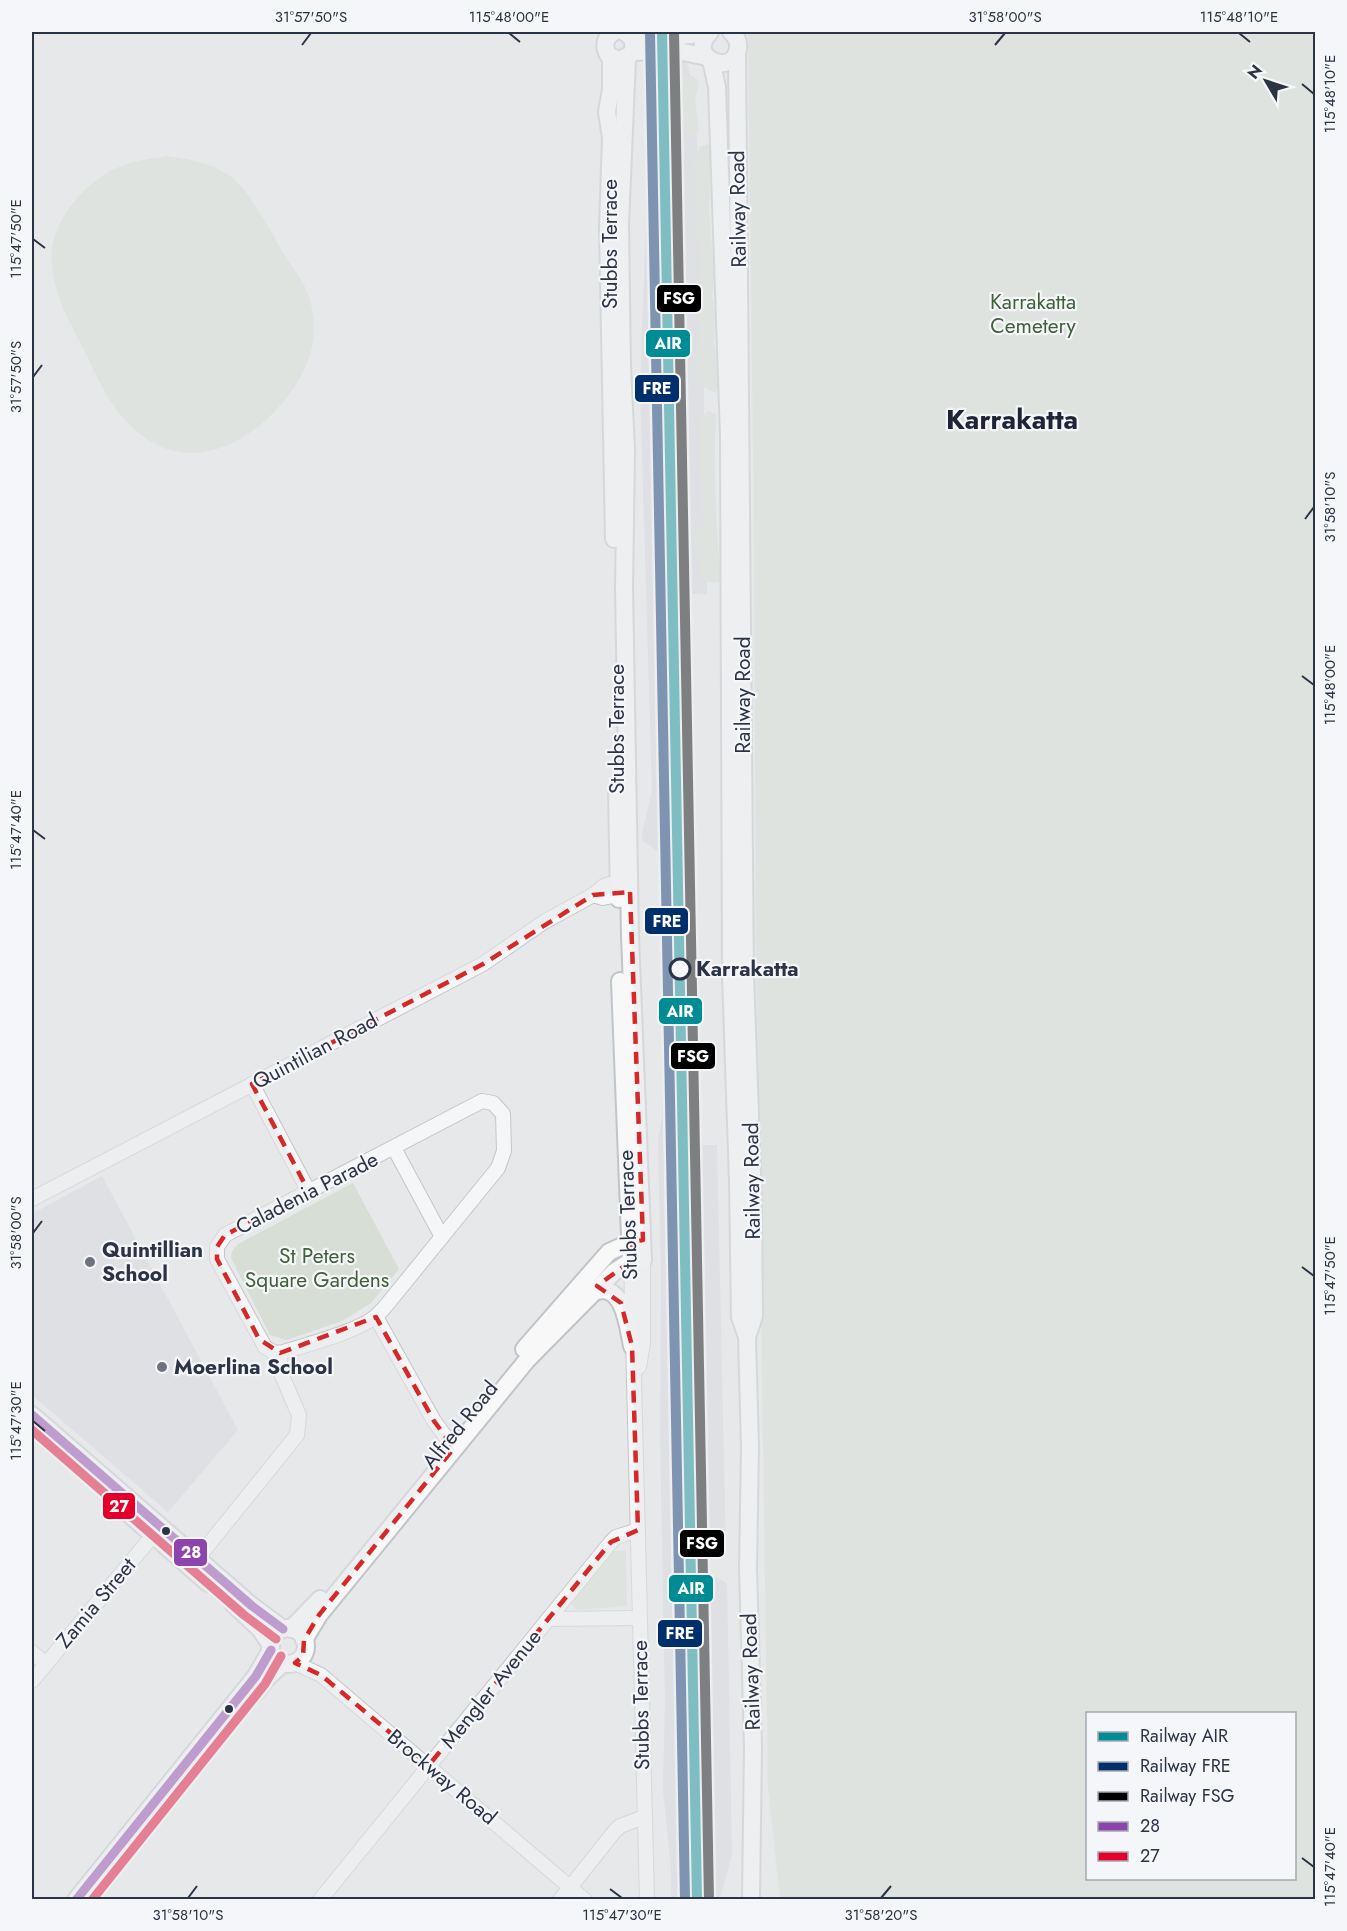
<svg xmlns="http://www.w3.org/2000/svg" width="1347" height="1931" font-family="Jost,sans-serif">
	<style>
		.built { fill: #d4d7dd }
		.green { fill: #d6ded6; fill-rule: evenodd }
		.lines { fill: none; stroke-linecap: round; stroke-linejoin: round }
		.minor-casing { stroke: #c4c6c8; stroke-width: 16 }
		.major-casing { stroke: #c2c5c8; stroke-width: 20 }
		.minor { stroke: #f5f6f7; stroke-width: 14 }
		.major { stroke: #f8f8f8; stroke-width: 16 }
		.bus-1-casing { stroke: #f4f6f9; stroke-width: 14 }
		.bus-2-casing { stroke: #f4f6f9; stroke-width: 14 }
		.bus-1 { stroke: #8e44ad; stroke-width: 9 }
		.bus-2 { stroke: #e4002b; stroke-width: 9 }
		.rail-1-casing { stroke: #f4f6f9; stroke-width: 15 }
		.rail-2-casing { stroke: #f4f6f9; stroke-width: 15 }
		.rail-3-casing { stroke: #f4f6f9; stroke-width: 15 }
		.rail-1 { stroke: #008c95; stroke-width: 10 }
		.rail-2 { stroke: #002f6c; stroke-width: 10 }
		.rail-3 { stroke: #000; stroke-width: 10 }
		.marked { fill: none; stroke: #d62828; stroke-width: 4.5; stroke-dasharray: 12 8; stroke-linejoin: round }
		.ticks { fill: none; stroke: #2b3445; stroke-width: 2 }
		.stop-dot { fill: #f4f6f9; stroke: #2b3445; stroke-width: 3 }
		.poi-dot { fill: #6c737f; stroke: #f4f6f9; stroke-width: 2 }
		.bus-dot { fill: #2b3445; stroke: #f4f6f9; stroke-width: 2 }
		.labels { text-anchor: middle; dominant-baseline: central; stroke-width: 4.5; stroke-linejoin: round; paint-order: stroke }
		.street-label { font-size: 21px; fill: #2b3445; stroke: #f4f6f9 }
		.park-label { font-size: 21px; fill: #3f6138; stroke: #f4f6f9 }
		.stop-label { font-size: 21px; font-weight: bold; fill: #2b3445; stroke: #f4f6f9; text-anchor: start }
		.poi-label { font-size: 21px; font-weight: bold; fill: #2b3445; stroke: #f4f6f9; text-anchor: start }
		.district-label { font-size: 27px; font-weight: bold; fill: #1d2536; stroke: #f4f6f9 }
		.line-badge { stroke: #f4f6f9; stroke-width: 2 }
		.badge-label { font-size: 16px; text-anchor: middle; font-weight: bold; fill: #fff }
		.neatline { fill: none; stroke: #2b3445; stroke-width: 2 }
		.ticks-label { font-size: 15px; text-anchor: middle; fill: #2b3445 }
	</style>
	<rect width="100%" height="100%" fill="#e6e8ea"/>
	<g class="built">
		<polygon points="653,57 682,58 688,66 694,95 701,207 707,594 688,594 689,901 681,901 684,1068 692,1068 695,1082 696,1145 717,1145 726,1554 705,1556 706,1578 715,1577 727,1583 732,1854 720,1899 707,1899 706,1827 699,1827 699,1899 688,1899 687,1827 678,1828 680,1899 671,1899 671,1869 663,1789 665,1700 660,1437 661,1277 658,1139 662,1119 662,1069 673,1068 670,902 661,902 660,853 643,841 642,834 652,790 640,388 648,165 649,59"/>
		<polygon points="102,1176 238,1430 168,1512 32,1395 32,1214"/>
	</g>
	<g class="green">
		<path d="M748 32H1315V1899H780L768 1788 756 972 754 545ZM1088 1714H1294V1878H1088Z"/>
		<path d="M680 76H693L699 82 695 99 699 132 677 144 674 136 682 125C680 108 672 92 680 76Z"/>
		<polygon points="709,144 711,156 709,205 714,276 712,297 716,317 714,342 719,378 716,393 697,383 699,244 693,232 696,223 694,158 701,146"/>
		<path d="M167 156C188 159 208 162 227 174 249 187 270 232 284 254 291 265 300 277 306 289 309 295 311 303 312 310 317 333 312 356 301 376 271 430 201 481 141 435 113 414 99 381 84 350 70 323 55 296 52 266 47 227 78 190 110 171 127 162 148 159 167 156Z"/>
		<path d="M708 411 716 414C713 470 716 526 721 582H704L693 538 703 525 699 420Z"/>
		<polygon points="353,1183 399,1269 371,1303 342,1321 286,1340 270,1335 231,1258 232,1251 238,1244"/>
		<polygon points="612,1551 626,1551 627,1606 576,1610 569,1601"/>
	</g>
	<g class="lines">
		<defs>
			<g id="minor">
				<polyline points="593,895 603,898 629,893"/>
				<polyline points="252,1084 309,1192"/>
				<path d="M482 1101 493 1103 503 1114 504 1151 498 1168 389 1302C385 1307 381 1312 376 1316 357 1332 305 1345 280 1353L273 1352 265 1347 217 1259V1247L225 1235Z"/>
				<polyline points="394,1148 442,1237"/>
				<polyline points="32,1199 483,964 544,922 593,895 604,886 618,882 629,883"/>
				<polyline points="631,1261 647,1900"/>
				<polyline points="376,1317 434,1421 454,1448"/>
				<polyline points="639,1367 643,1343 643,1260"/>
				<polyline points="192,1565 297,1435 299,1415 280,1371 280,1353"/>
				<polyline points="548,1619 639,1618"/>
				<polyline points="32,1652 46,1664"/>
				<polyline points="295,1663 321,1675 585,1900"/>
				<polyline points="32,1681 159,1528"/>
				<polyline points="320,1900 611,1542 616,1537 638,1530"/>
				<polyline points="560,1900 614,1832 620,1826 644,1817"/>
			</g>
			<g id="major">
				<path d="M614 32C605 37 603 45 608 55L619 60 630 55C636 46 634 37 624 32"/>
				<path d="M710 32C685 57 732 78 738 49 739 41 736 36 731 32"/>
				<polyline points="632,37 671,37 708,33"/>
				<polyline points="633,52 674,50 707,57"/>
				<polyline points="737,52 745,975 753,1198 754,1316 747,1337"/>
				<polyline points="611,58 611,89 607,112 611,138 608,227 614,539"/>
				<polyline points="711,60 717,87 729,436 731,976 738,1181 740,1317 747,1337 750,1447 748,1568 753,1746 751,1900"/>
				<polyline points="617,789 619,899"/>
				<polyline points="620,981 631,1261"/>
				<path d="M594 1292C624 1281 628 1327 632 1346"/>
				<polyline points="524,1349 609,1252 631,1242 641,1241"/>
				<polyline points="32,1415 252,1606 283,1629"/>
				<polyline points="128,1513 208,1583"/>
				<polyline points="233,1604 259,1628 271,1645"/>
				<circle cx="288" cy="1646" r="18"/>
				<polyline points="291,1629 320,1599"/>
				<polyline points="304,1640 319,1615 527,1360 614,1272 631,1261 643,1260 630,936 624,588 626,450 622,367 620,225 627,58"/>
				<polyline points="255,1693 266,1679 283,1663"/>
				<polyline points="76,1900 256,1676 271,1650"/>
			</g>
		</defs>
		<use href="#minor" class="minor-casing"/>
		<use href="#major" class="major-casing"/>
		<use href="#minor" class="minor"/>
		<use href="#major" class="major"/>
		<defs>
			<g id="bus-1">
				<polyline points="32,1415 252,1606 283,1629"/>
				<polyline points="76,1900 256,1676 271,1650"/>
			</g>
			<g id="bus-2">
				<polyline points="32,1430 244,1615 276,1639"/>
				<polyline points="92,1900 265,1684 281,1656"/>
			</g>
		</defs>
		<use href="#bus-1" class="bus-1-casing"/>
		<use href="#bus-2" class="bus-2-casing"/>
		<use href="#bus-1" class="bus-1"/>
		<use href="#bus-2" class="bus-2"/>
		<defs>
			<polyline id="rail-1" points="662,32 697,1900"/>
			<polyline id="rail-2" points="650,32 685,1900"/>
			<polyline id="rail-3" points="674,32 709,1900"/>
		</defs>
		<use href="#rail-1" class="rail-1-casing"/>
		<use href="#rail-2" class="rail-2-casing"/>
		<use href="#rail-3" class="rail-3-casing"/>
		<use href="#rail-1" class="rail-1"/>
		<use href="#rail-2" class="rail-2"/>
		<use href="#rail-3" class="rail-3"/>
	</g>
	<path d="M0 0H1347V1931H0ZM630 892 643 1240 631 1242V1261L597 1286 621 1303 632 1346 638 1530 611 1542 429 1765 321 1675 295 1663 303 1656 304 1640 319 1615 454 1448 434 1421 376 1317 280 1353 259 1339 217 1259V1247L225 1235 309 1192 252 1084 483 964 593 895Z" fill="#e6e8ea" fill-opacity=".55" fill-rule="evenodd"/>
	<path class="marked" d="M630 892 643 1240 631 1242V1261L597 1286 621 1303 632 1346 638 1530 611 1542 429 1765 321 1675 295 1663 303 1656 304 1640 319 1615 454 1448 434 1421 376 1317 280 1353 259 1339 217 1259V1247L225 1235 309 1192 252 1084 483 964 593 895Z"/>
	<path class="ticks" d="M509 33 520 42M1239 33 1250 42M302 45 311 33M995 45 1005 33M1302 84 1314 94M33 239 45 248M33 377 42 365M1305 519 1314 507M1302 676 1314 685M33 830 45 839M33 1233 42 1221M1302 1267 1314 1276M33 1421 45 1431M1302 1858 1314 1867M610 1889 622 1898M188 1898 197 1886M881 1898 891 1886"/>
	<circle class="stop-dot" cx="680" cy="969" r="10"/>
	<g class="poi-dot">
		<circle cx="90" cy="1262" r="6"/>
		<circle cx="162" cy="1367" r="6"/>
	</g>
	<g class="bus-dot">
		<circle cx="166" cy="1531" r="5"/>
		<circle cx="229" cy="1709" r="5"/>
	</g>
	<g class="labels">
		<g class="street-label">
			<text transform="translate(738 209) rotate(-91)">Railway Road</text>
			<text transform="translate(610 244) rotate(-90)">Stubbs Terrace</text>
			<text transform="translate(743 695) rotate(-90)">Railway Road</text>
			<text transform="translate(617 729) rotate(-90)">Stubbs Terrace</text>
			<text transform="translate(315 1051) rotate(-28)">Quintilian Road</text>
			<text transform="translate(752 1181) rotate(-91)">Railway Road</text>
			<text transform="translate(307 1193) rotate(-27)">Caladenia Parade</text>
			<text transform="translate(628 1215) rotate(-92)">Stubbs Terrace</text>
			<text transform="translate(460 1425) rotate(-51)">Alfred Road</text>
			<text transform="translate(96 1603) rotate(-50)">Zamia Street</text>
			<text transform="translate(751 1672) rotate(-92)">Railway Road</text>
			<text transform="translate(491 1689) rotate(-51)">Mengler Avenue</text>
			<text transform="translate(641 1705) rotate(-91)">Stubbs Terrace</text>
			<text transform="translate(442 1777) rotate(40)">Brockway Road</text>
		</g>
		<g class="park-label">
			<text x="1033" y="302">Karrakatta<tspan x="1033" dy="24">Cemetery</tspan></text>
			<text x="317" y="1256">St Peters<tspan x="317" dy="24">Square Gardens</tspan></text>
		</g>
		<g class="stop-label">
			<text x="696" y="969">Karrakatta</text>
		</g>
		<g class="poi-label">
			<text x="102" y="1250">Quintillian<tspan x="102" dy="24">School</tspan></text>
			<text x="174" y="1367">Moerlina School</text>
		</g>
		<g class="district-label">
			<text x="1012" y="419">Karrakatta</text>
		</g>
	</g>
	<g class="line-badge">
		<rect x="656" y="284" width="46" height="29" rx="6" fill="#000"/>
		<rect x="645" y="329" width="46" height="29" rx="6" fill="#008c95"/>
		<rect x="634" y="374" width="46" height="29" rx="6" fill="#002f6c"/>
		<rect x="644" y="907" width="45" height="28" rx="6" fill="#002f6c"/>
		<rect x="658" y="997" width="45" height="28" rx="6" fill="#008c95"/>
		<rect x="670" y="1042" width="46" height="28" rx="6" fill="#000"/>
		<rect x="102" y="1492" width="34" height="28" rx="6" fill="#e4002b"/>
		<rect x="679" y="1529" width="46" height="29" rx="6" fill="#000"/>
		<rect x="173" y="1538" width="35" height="29" rx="6" fill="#8e44ad"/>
		<rect x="668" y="1574" width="46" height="29" rx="6" fill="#008c95"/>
		<rect x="657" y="1619" width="46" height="29" rx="6" fill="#002f6c"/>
	</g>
	<g class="badge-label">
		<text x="679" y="304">FSG</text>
		<text x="668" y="349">AIR</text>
		<text x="657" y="394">FRE</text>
		<text x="667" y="927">FRE</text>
		<text x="680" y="1017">AIR</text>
		<text x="693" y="1062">FSG</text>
		<text x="119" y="1512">27</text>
		<text x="702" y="1549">FSG</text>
		<text x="191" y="1558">28</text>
		<text x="691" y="1594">AIR</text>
		<text x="680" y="1639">FRE</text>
	</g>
	<rect width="1347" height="1931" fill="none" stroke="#f4f6f9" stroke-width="66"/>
	<rect x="1086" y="1712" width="210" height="168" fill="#f4f6f9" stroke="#a4a8b1" stroke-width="1.5"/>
	<rect x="1098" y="1732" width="30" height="9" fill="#008c95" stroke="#a4a8b1" stroke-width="1.5"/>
	<text x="1140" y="1742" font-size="18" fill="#2b3445">Railway AIR</text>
	<rect x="1098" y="1762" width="30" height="9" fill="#002f6c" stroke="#a4a8b1" stroke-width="1.5"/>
	<text x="1140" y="1772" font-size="18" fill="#2b3445">Railway FRE</text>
	<rect x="1098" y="1792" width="30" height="9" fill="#000000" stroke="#a4a8b1" stroke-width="1.5"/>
	<text x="1140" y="1802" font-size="18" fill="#2b3445">Railway FSG</text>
	<rect x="1098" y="1822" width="30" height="9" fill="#8e44ad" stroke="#a4a8b1" stroke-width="1.5"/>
	<text x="1140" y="1832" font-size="18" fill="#2b3445">28</text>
	<rect x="1098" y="1852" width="30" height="9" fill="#e4002b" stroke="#a4a8b1" stroke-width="1.5"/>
	<text x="1140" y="1862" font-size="18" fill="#2b3445">27</text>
	<g transform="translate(1266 81) rotate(309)" stroke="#f4f6f9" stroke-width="4.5" paint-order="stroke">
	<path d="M0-4.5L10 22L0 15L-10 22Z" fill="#2b3445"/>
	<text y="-9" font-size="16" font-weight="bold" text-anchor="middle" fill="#2b3445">N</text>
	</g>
	<rect x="33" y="33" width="1281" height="1865" class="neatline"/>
	<g class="ticks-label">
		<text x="311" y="22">31°57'50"S</text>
		<text x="509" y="22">115°48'00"E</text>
		<text x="1005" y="22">31°58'00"S</text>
		<text x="1239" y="22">115°48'10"E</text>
		<text transform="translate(1330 94) rotate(-90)" y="5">115°48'10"E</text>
		<text transform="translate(16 239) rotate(-90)" y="5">115°47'50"E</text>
		<text transform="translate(16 377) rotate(-90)" y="5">31°57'50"S</text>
		<text transform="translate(1330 507) rotate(-90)" y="5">31°58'10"S</text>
		<text transform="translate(1330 685) rotate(-90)" y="5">115°48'00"E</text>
		<text transform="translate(16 830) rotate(-90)" y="5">115°47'40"E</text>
		<text transform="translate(16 1233) rotate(-90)" y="5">31°58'00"S</text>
		<text transform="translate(1330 1276) rotate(-90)" y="5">115°47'50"E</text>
		<text transform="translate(16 1421) rotate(-90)" y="5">115°47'30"E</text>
		<text transform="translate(1330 1867) rotate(-90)" y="5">115°47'40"E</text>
		<text x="188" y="1920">31°58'10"S</text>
		<text x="622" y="1920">115°47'30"E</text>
		<text x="881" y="1920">31°58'20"S</text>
	</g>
</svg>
